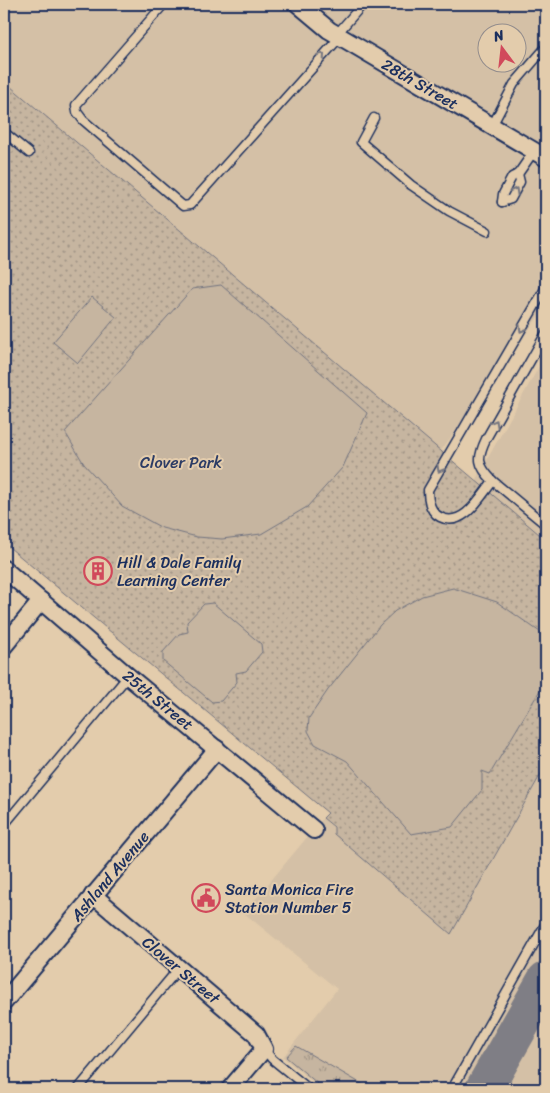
<svg xmlns="http://www.w3.org/2000/svg" width="550" height="1093" font-family="Sriracha,sans-serif">
	<style>
		.built { fill: #d4c0a6; fill-rule: evenodd }
		.grass { fill: url(#grass-tufts); stroke: #70727f }
		.park { fill: url(#park-dots); stroke: #70727f }
		.pitch { fill: #c6b5a0; stroke: #70727f }
		.lines { fill: none; stroke-linecap: round; stroke-linejoin: round }
		.taxiway { stroke: #7f7e85; stroke-width: 38 }
		.lane-casing { stroke: #1b2f5e; stroke-width: 11 }
		.street-casing { stroke: #1b2f5e; stroke-width: 20 }
		.lane { stroke: #e3ccac; stroke-width: 8 }
		.street { stroke: #e3ccac; stroke-width: 16 }
		.oneway { stroke: #757681 }
		.labels { text-anchor: middle; dominant-baseline: central; stroke-width: 4; stroke-linejoin: round; paint-order: stroke }
		.street-label { font-size: 16px; fill: #1b2f5e; stroke: #e3ccac }
		.park-label { font-size: 16px; fill: #2c3c65; stroke: #e3ccac }
		.poi-label { font-size: 16px; fill: #1b2f5e; stroke: #e3ccac; text-anchor: start }
	</style>
	<defs>
		<pattern id="grass-tufts" width="24" height="20" patternUnits="userSpaceOnUse" patternTransform="scale(1.25)"><rect width="24" height="20" fill="#c6b5a0"/><path d="M3 7l-1-3M5 7V3M7 7l1-3M15 17l-1-3M17 17v-4M19 17l1-3" fill="none" stroke="#a09486"/></pattern>
		<pattern id="park-dots" width="8" height="8" patternUnits="userSpaceOnUse" patternTransform="scale(1.25)"><rect width="8" height="8" fill="#c6b5a0"/><path d="M2 2h.1M6 6h.1" fill="none" stroke="#a09486" stroke-width="1.8" stroke-linecap="round"/></pattern>
	</defs>
	<rect width="100%" height="100%" fill="#e3ccac"/>
	<filter id="ink" filterUnits="userSpaceOnUse"><feTurbulence type="fractalNoise" baseFrequency=".02" numOctaves="2"/><feDisplacementMap in="SourceGraphic" scale="10" xChannelSelector="R" yChannelSelector="G"/><feConvolveMatrix kernelMatrix="1 2 1 2 8 2 1 2 1" color-interpolation-filters="sRGB"/></filter>
	<g filter="url(#ink)">
		<g class="built">
			<path d="M4 4H546V306L440 452 4 81ZM488 32H518V62H488Z"/>
			<polygon points="546,354 546,540 475,481"/>
			<polygon points="546,765 546,1089 321,1089 283,1057 337,989 244,913 323,818 451,934"/>
		</g>
		<polygon class="grass" points="296,1046 367,1087 368,1089 324,1089 286,1057"/>
		<polygon class="park" points="4,81 546,540 546,765 451,934 334,834 334,827 323,818 328,813 4,543"/>
		<g class="pitch">
			<polygon points="221,285 367,413 343,467 307,507 261,534 222,539 197,537 162,528 122,506 84,464 65,432 192,289"/>
			<polygon points="92,297 116,317 78,363 53,342"/>
			<polygon points="453,588 497,602 540,632 546,635 546,680 490,774 482,771 482,790 452,827 411,834 347,761 315,744 308,731 309,718 328,690 380,625 395,611 422,596"/>
			<polygon points="213,603 261,644 262,652 246,671 236,673 237,682 221,701 212,702 163,661 163,652 179,634 188,632 187,622 204,604"/>
		</g>
		<g class="lines">
			<polyline class="taxiway" points="484,1089 546,980"/>
			<defs>
				<g id="lane">
					<polyline points="164,4 76,105 77,112 83,120 183,206 190,205 340,37"/>
					<polyline points="336,35 363,4"/>
					<polyline points="374,118 361,142 411,185 449,211 487,231"/>
					<polyline points="492,126 514,84 546,47"/>
					<polyline points="4,132 29,153"/>
					<polyline points="502,202 503,194 512,177 518,174 534,151"/>
					<polyline points="502,202 511,199 520,182 518,174"/>
					<path d="M546 333 486 439C477 458 477 465 493 481L546 525"/>
					<path d="M493 481C481 496 463 529 440 517 430 512 428 501 428 490L546 287"/>
					<polyline points="4,825 128,676"/>
					<polyline points="264,1049 272,1059 309,1089"/>
					<polyline points="78,1089 179,968"/>
					<polyline points="452,1089 546,923"/>
				</g>
				<g id="street">
					<polyline points="298,4 329,30 546,158"/>
					<polyline points="4,569 128,676 314,830"/>
					<polyline points="4,646 41,601"/>
					<polyline points="93,895 256,1034 264,1049 230,1089"/>
					<polyline points="4,1002 217,749"/>
				</g>
			</defs>
			<use href="#lane" class="lane-casing"/>
			<use href="#street" class="street-casing"/>
			<use href="#lane" class="lane"/>
			<use href="#street" class="street"/>
		</g>
		<defs><path id="oneway-chevron" d="M-2-3.5L2.5 0L-2 3.5" fill="none" stroke-width="1.6" stroke-linecap="round" stroke-linejoin="round" transform="scale(1.25)"/></defs>
		<g class="oneway">
			<use href="#oneway-chevron" transform="translate(322 56) rotate(-49)"/>
			<use href="#oneway-chevron" transform="translate(515 191) rotate(-60)"/>
			<use href="#oneway-chevron" transform="translate(522 329) rotate(120)"/>
			<use href="#oneway-chevron" transform="translate(495 423) rotate(-61)"/>
			<use href="#oneway-chevron" transform="translate(440 469) rotate(120)"/>
		</g>
	</g>
	<defs>
		<symbol id="building-ring" viewBox="-11 -11 22 22"><circle r="9.5" fill="#e3ccac" stroke="#d1495b" stroke-width="1.5"/><path d="M-4-6H4V6H1V3H-1V6H-4ZM-2.5-4.3h1.7v1.8h-1.7ZM.8-4.3h1.7v1.8H.8ZM-2.5-1h1.7V.8h-1.7ZM.8-1h1.7V.8H.8Z" fill="#d1495b"/></symbol>
		<symbol id="civic-ring" viewBox="-11 -11 22 22"><circle r="9.5" fill="#e3ccac" stroke="#d1495b" stroke-width="1.5"/><path d="M-.6-6.5H3V-4.5H.6V-3L4-1V1h2V6H-6V1h2V-1L-.6-3ZM-1.2 2.5V6h2.4V2.5Z" fill="#d1495b"/></symbol>
	</defs>
	<g fill-rule="evenodd">
		<use href="#building-ring" x="82" y="555" width="32" height="32"/>
		<use href="#civic-ring" x="190" y="882" width="32" height="32"/>
	</g>
	<g class="labels">
		<g class="street-label">
			<text transform="translate(420 84) rotate(30)">28th Street</text>
			<text transform="translate(158 700) rotate(39)">25th Street</text>
			<text transform="translate(110 876) rotate(-50)">Ashland Avenue</text>
			<text transform="translate(181 970) rotate(40)">Clover Street</text>
		</g>
		<g class="park-label">
			<text x="181" y="462">Clover Park</text>
		</g>
		<g class="poi-label">
			<text x="117" y="562">Hill &amp; Dale Family<tspan x="117" dy="18">Learning Center</tspan></text>
			<text x="225" y="889">Santa Monica Fire<tspan x="225" dy="18">Station Number 5</tspan></text>
		</g>
	</g>
	<rect width="550" height="1093" fill="none" stroke="#e3ccac" stroke-width="20"/>
	<rect x="10" y="10" width="530" height="1073" fill="none" stroke="#1b2f5e" stroke-width="2" filter="url(#ink)"/>
	<g transform="translate(502 48) rotate(345)"><circle r="24" fill="#e3ccac" stroke="#938d8d"/>
	<path d="M0-4L9 19L0 12L-9 19Z" fill="#d1495b"/>
	<text y="-8" font-size="14" font-weight="bold" text-anchor="middle" fill="#1b2f5e">N</text>
	</g>
</svg>
